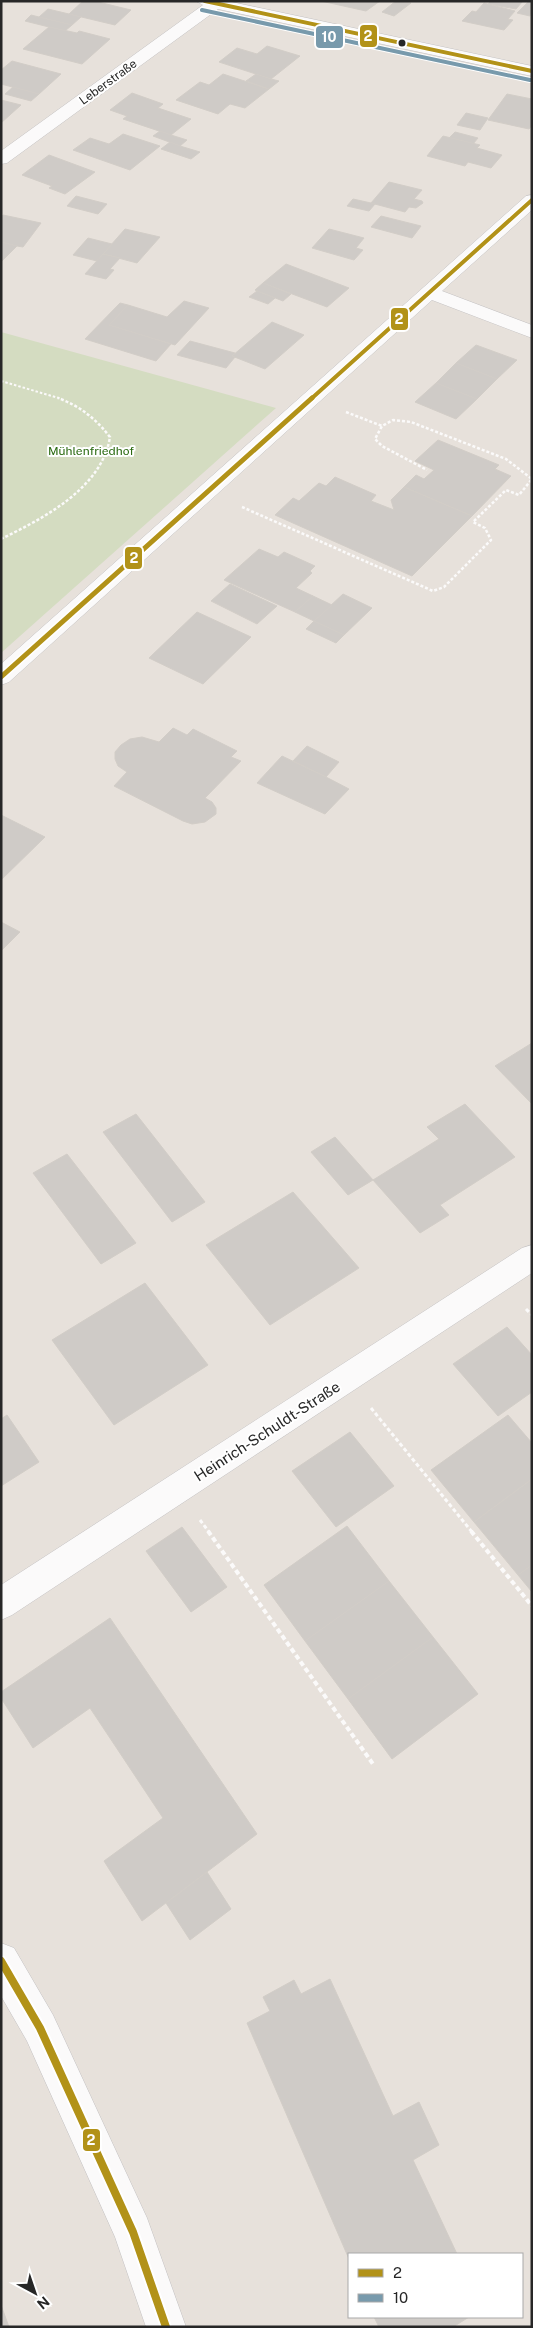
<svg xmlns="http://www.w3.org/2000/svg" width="533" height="2328" font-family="'Public Sans',sans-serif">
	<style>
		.cemetery { fill: #d4dcc1 }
		.building { fill: #cfcbc7; stroke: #d2cdc7 }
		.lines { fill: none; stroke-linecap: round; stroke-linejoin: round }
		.minor-casing { stroke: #c3c1c2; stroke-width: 1 }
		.path-far3 { stroke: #fbfafa; stroke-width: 2; stroke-dasharray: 2.5 2; stroke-linecap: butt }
		.path-far2 { stroke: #fbfafa; stroke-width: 2.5; stroke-dasharray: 3 2; stroke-linecap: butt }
		.path-far1 { stroke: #fbfafa; stroke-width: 3; stroke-dasharray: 4 2.5; stroke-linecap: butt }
		.path { stroke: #fbfafa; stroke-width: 4; stroke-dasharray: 5 3; stroke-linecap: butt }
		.minor { fill: #fbfafa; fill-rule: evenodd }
		.bus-1-far2-casing { stroke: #fff; stroke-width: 6 }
		.bus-1-far1-casing { stroke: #fff; stroke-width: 8 }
		.bus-1-casing { stroke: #fff; stroke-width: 12 }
		.bus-2-casing { stroke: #fff; stroke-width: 6 }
		.bus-1-far2 { stroke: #b29218; stroke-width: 4 }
		.bus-1-far1 { stroke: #b29218; stroke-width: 5 }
		.bus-1 { stroke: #b29218; stroke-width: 8 }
		.bus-2 { stroke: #789aac; stroke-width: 4 }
		.bus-dot { fill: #272727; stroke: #fff; stroke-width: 2 }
		.labels { text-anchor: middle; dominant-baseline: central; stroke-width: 4; stroke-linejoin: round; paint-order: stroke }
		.far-street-label { font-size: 12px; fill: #272727; stroke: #fff }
		.far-park-label { font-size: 12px; fill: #2a6a11; stroke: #fff }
		.street-label { font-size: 15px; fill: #272727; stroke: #fff }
		.line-badge { stroke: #fff; stroke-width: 2 }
		.badge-label { font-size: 14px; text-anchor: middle; font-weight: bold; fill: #fff }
	</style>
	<rect width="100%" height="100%" fill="#e7e1db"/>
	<polygon class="cemetery" points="1,332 276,408 1,653"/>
	<g class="building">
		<polygon points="83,1 94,1 131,10 115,25 69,14"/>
		<polygon points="321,1 380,1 366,11"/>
		<polygon points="396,1 411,3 394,16 382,12"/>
		<polygon points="486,1 523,1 516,9 488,4 490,2"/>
		<polygon points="529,1 532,2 530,16 517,13"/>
		<polygon points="484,3 515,11 508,19 513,20 504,30 462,21 472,11 476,12"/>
		<polygon points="48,9 69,14 81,17 72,25 39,17"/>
		<polygon points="31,15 39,17 72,25 65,31 25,21"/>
		<polygon points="49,27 77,33 79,31 110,39 82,64 23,49"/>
		<polygon points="267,46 300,56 271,79 219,62 237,48 257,54"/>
		<polygon points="12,61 61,74 39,94 1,84 1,70"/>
		<polygon points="223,74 269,89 245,108 230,104 218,114 176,100 200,82 209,85"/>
		<polygon points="256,74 271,79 279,81 269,89 246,81"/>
		<polygon points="13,87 39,94 31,101 5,94"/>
		<polygon points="132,93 163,104 158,108 191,119 171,135 123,119 127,116 110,110"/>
		<polygon points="507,94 532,99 532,125 529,129 488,120"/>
		<polygon points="1,100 21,105 1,123"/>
		<polygon points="466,113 488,118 480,130 457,125"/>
		<polygon points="160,131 171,135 187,140 180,146 153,136"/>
		<polygon points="455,132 478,138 473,144 449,138"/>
		<polygon points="123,134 160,146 130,170 73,150 90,138 109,144"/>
		<polygon points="443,136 480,145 477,148 502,155 491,168 468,162 465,166 427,156"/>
		<polygon points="170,142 180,146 200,152 191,159 161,149"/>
		<polygon points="49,155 95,172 65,194 49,188 52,186 22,175"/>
		<polygon points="389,182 422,190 414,199 422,201 423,203 416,208 409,207 405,212 371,203"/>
		<polygon points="76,196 107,204 98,214 67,206"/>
		<polygon points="353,199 371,203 375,204 369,211 347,206"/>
		<polygon points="3,215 41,223 23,247 17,246 1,242 1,218"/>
		<polygon points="381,216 421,226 412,238 371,227"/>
		<polygon points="125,229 160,237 137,263 103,254"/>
		<polygon points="329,229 364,238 356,248 363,250 354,260 312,248"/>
		<polygon points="88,238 112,244 97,261 73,255"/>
		<polygon points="1,242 17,246 1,262"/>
		<polygon points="103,254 120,258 110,269 114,270 106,279 85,274"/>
		<polygon points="286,264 349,288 327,307 263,283"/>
		<polygon points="263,283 291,294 283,301 255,290"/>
		<polygon points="257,291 275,298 268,304 249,297"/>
		<polygon points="184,301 209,308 175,345 109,325 128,305 167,317"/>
		<polygon points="120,303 128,305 109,325 171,344 156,361 85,339"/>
		<polygon points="272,322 304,335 265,369 232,356"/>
		<polygon points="190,341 235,353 232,356 235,357 226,368 177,355"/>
		<polygon points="476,345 517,360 497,379 456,363"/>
		<polygon points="456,363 497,379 477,399 436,383"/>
		<polygon points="436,383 477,399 456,419 415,402"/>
		<polygon points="438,440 499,465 495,469 511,476 472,516 404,487 416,475 424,479 434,470 415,461"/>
		<polygon points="335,477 376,495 371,501 394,510 391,500 404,487 472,516 412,576 275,515 293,498 299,501 319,483 326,486"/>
		<polygon points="259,549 278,557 284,552 315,566 310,571 312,573 296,588 313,596 295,612 224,580"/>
		<polygon points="230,584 277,606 257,624 211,601"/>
		<polygon points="343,594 372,608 344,635 314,621"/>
		<polygon points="313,596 332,605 314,621 295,612"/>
		<polygon points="197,612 251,637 203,684 149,658"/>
		<polygon points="314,621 344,635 336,643 306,629"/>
		<polygon points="173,728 187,735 193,729 237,751 231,757 241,761 205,798 212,802 216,808 216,814 205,822 192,824 183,821 114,786 127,772 118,766 115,759 115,752 121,745 130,739 142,737 159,742"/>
		<polygon points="307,746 339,762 326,777 293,761"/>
		<polygon points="282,756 326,777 349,789 325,814 257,783"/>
		<polygon points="1,815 45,837 1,880"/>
		<polygon points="1,922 20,932 1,951"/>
		<polygon points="532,1043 532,1104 495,1066"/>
		<polygon points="465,1104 515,1157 440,1205 449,1215 420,1233 373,1180 439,1139 427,1127"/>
		<polygon points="136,1114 205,1202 172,1222 103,1132"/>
		<polygon points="335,1137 373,1180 348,1195 311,1152"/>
		<polygon points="67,1154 136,1243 101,1264 33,1173"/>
		<polygon points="293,1192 359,1268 270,1325 206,1245"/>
		<polygon points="145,1283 208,1365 114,1425 52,1340"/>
		<polygon points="507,1327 532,1355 532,1392 498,1416 453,1364"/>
		<polygon points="7,1415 39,1462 1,1486 1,1419"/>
		<polygon points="508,1415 532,1443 532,1479 474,1522 431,1470"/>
		<polygon points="350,1432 394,1486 336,1527 292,1471"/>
		<polygon points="532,1479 532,1565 518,1575 474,1522"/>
		<polygon points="347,1526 389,1581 305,1641 264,1585"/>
		<polygon points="182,1527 227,1587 191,1612 146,1551"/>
		<polygon points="532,1565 532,1592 518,1575"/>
		<polygon points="389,1581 433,1637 348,1699 305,1641"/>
		<polygon points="110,1618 257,1834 142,1921 104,1861 163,1818 90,1708 33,1748 1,1698 1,1692"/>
		<polygon points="433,1637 478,1694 392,1759 348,1699"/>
		<polygon points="207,1872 231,1909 190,1940 166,1903"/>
		<polygon points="330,1979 393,2116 419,2102 439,2145 413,2160 457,2254 349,2254 349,2259 247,2023 270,2011 263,1997 294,1980 301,1994"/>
		<polygon points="1,2305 9,2327 1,2327"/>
		<polygon points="374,2317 469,2317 453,2327 379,2327"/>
	</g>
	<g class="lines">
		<defs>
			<g id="minor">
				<polygon points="196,1 227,1 532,66 532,76 218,9 7,163 1,164 1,151 203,5"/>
				<polygon points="532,195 532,210 442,291 532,325 532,338 432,300 9,682 1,685 1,664 526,196"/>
				<polygon points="532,1245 532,1273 12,1615 1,1620 1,1585 522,1248"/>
				<polygon points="1,1943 14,1948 53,2015 147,2218 186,2327 146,2327 115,2237 27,2041 1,1996"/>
			</g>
		</defs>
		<use href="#minor" class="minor-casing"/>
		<polyline class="path-far3" points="1,381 62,399"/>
		<g class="path-far2">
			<polyline points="346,412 382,426"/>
			<polyline points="242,507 433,591 444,587 491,540 485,528 473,522 506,490 519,495 532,479 506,459 411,422 393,420 382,426 375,439 382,446 427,470"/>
			<path d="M1 539C44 518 102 488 110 437 96 419 80 406 58 398"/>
		</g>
		<g class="path-far1">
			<polyline points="526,1309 532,1315"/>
			<polyline points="371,1408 472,1532"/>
			<polyline points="200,1520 209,1532"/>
		</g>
		<g class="path">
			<polyline points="208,1531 373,1764"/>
			<polyline points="471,1531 532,1606"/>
		</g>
		<use href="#minor" class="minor"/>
		<defs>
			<g id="bus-1-far2">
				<polyline points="205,1 532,71"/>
				<polyline points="311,399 532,200"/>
			</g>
			<polyline id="bus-1-far1" points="1,677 312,398"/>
			<polyline id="bus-1" points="1,1961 40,2028 133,2232 166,2327"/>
			<polyline id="bus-2" points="202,10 530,80"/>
		</defs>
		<use href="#bus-1-far2" class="bus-1-far2-casing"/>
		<use href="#bus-1-far1" class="bus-1-far1-casing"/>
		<use href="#bus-1" class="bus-1-casing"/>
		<use href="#bus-2" class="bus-2-casing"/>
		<use href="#bus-1-far2" class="bus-1-far2"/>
		<use href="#bus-1-far1" class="bus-1-far1"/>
		<use href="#bus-1" class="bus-1"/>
		<use href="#bus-2" class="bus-2"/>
	</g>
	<circle class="bus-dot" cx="402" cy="43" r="4.5"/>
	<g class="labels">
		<g class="far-street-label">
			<text transform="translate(108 82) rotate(-36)">Leberstraße</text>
		</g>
		<g class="far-park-label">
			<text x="91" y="451">Mühlenfriedhof</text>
		</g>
		<g class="street-label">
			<text transform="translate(267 1431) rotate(-33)">Heinrich-Schuldt-Straße</text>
		</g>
	</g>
	<g class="line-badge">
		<rect x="359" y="24" width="19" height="24" rx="5" fill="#b29218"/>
		<rect x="315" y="25" width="29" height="24" rx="5" fill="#789aac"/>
		<rect x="390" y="307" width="19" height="24" rx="5" fill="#b29218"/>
		<rect x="124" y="546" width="19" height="24" rx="5" fill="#b29218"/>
		<rect x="82" y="2128" width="19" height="24" rx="5" fill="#b29218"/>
	</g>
	<g class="badge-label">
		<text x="368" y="41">2</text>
		<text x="329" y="42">10</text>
		<text x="399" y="324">2</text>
		<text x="134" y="563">2</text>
		<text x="91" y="2145">2</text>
	</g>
	<rect width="533" height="2328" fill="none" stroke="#272727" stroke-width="5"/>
	<rect x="348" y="2253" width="175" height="65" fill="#ffffff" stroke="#a9a9a9"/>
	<rect x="358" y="2269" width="25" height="8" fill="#b29218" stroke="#a9a9a9"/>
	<text x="393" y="2278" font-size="15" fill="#272727">2</text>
	<rect x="358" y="2294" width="25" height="8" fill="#789aac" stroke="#a9a9a9"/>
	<text x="393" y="2303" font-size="15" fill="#272727">10</text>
	<g transform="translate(35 2293) rotate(140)" stroke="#ffffff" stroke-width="4" paint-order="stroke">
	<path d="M0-4L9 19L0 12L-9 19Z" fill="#272727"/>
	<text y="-8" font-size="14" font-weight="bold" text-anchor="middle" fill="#272727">N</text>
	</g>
</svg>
